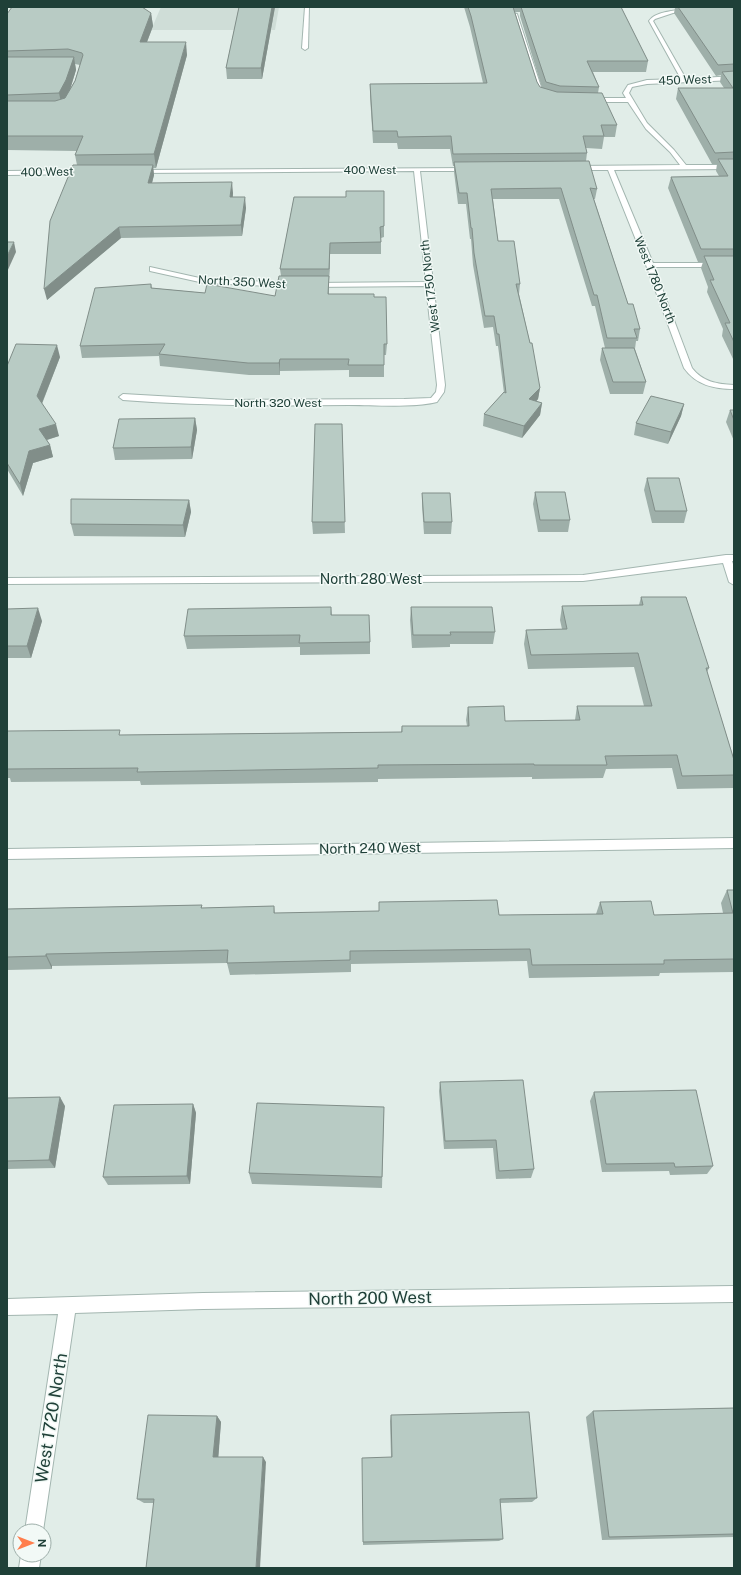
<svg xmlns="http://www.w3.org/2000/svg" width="741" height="1575" font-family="'Public Sans',sans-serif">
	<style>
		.built { fill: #cfddd7 }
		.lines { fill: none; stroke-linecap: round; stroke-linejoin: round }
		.minor-casing { stroke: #a3b6b0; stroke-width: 2 }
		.minor { fill: #fff; fill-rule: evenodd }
		.wall { fill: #9eafa9; fill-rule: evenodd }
		.shaded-wall { fill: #818e89 }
		.building { fill: #b8cbc4; stroke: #818e89 }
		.labels { text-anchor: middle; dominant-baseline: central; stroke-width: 3; stroke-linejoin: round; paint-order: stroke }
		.far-street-label { font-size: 12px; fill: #1f4038; stroke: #f2f9f6 }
		.street-label { font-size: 14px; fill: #1f4038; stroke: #f2f9f6 }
		.near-street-label { font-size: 17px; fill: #1f4038; stroke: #f2f9f6 }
	</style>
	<rect width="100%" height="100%" fill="#e1ede8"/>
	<polygon class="built" points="161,7 279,7 275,30 151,30"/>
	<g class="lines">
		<defs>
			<g id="minor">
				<polygon points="305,7 309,7 308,48 305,50 302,48"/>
				<path d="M691 9 693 11 673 13 655 19 653 21 686 79 734 76V80L647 84 632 87 629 93 647 123 674 150 686 165H734V169L614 170 653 263H734V267H654L692 368C703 382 717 384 734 385V389C714 389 696 385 684 368L646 265 608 170H575L572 168 575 166 680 165 670 152 646 129 628 102H589L586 100 589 98H626L623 93 628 85 647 80 681 79 649 21C655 11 679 10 691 9Z"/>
				<polygon points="513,13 517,14 545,99 541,99 537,95 536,87"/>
				<path d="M471 168V170L469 171H420L445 385 444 392 437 402C413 408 374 405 349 405 273 406 198 406 123 400L119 397 123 394 228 400 404 399 431 398 436 392 437 385 426 286 312 287 308 285 312 283 426 282 414 171 137 173 134 171 135 170Z"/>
				<polygon points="7,171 87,170 90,172 87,174 7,175"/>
				<polygon points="150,267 204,279 294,283 298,285 294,287 204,283 150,271"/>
				<polygon points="726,555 734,555 734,561 732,561 734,567 734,585 729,582 723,563 583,581 7,584 7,578 583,575"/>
				<polygon points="734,838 734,848 7,859 7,849"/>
				<polygon points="734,1286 734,1302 203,1309 75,1313 43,1531 25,1531 58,1314 7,1315 7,1299 203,1293"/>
				<polygon points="21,1555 41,1555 39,1568 19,1568"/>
			</g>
		</defs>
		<use href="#minor" class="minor-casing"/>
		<use href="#minor" class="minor"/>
	</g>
	<g class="wall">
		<polygon points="239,7 275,7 262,79 227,79 226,68"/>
		<path d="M464 7H621L648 61 646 72H593L599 87 598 93 617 125 615 137H604L602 149 586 148 587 153 586 161 597 189 595 199H594L628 304 640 329 638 341H636L635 349 646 382 643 394H610L600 360 602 348H605L595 306H592L559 199H493L498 241 520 284 519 294 540 388 538 399 536 401 542 403 540 415 522 438 483 426 484 414 504 393 498 346H496L493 327 484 328 473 265 471 239H470L466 204H458L454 172V166H453L450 149H398L397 143H373L370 96V84L483 83 470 27ZM515 12H520V16L542 88 540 87 537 82Z"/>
		<polygon points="670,7 734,7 734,361 722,336 723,329 707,292 708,287 701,268 703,262 698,262 668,188 671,177 719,176 716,171 717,164 712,164 676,99 678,88 724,88 720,82 721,75 716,76 674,13 675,8 671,8"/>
		<path d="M151 13 153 26 147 42 187 55 156 168H153L154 175 152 183 233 193V197L246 208 242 236 121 238 47 300 77 165 75 155 77 151 7 150V14ZM75 64 80 65 75 81 70 89 76 70Z"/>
		<polygon points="294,197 384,226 384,237 381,238 381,254 330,254 329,280 329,294 374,297 387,344 386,355 384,355 384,377 349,377 349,370 280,371 280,375 249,375 160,366 159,356 82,358 80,346 151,284 152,288 205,293 275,296 281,276 280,269"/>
		<polygon points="60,357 42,404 59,436 47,440 50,445 53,457 33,463 23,496 7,469 7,366"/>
		<polygon points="684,404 681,416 668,444 634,435 636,423"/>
		<polygon points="730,410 734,410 734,441 726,422"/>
		<polygon points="195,418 197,430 192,459 115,460 113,448"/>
		<polygon points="342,424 345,533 313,534 312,522"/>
		<polygon points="647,478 687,511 684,523 652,523 644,490"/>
		<polygon points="535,492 570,520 568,532 538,532 533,504"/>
		<polygon points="422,493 452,522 451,534 424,534 422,505"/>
		<polygon points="189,500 191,512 185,537 74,536 71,524"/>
		<polygon points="641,597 709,668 707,672 734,760 734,785 733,788 677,789 672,768 606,769 603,778 532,779 532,777 378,779 378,782 141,785 140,781 11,782 10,778 7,778 7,731 121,735 401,732 402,726 467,726 466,720 468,707 505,721 575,720 577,706 644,706 634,667 528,669 524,644 526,630 562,629 560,620 562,606 639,605"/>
		<polygon points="331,607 332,615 370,642 370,654 300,655 300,647 187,649 184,636"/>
		<polygon points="411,607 495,632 493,644 450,644 450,647 412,648 410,620"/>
		<polygon points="7,609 42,621 31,658 7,658"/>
		<polygon points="727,890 734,890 734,972 660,973 659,976 529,978 527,961 351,964 351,972 230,975 227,963 52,966 52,969 7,970 7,909 202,905 202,908 274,906 275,913 499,915 596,914 600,902 654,915 723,913 721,903"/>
		<polygon points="440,1082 534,1169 531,1178 496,1179 493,1148 444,1149 439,1091"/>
		<polygon points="594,1092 713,1166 707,1174 670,1175 669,1171 602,1172 590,1101"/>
		<polygon points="7,1098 65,1106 55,1168 7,1169"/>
		<polygon points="193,1104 196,1113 190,1184 108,1185 103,1177"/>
		<polygon points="384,1107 382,1188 252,1184 249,1173"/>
		<polygon points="734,1408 734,1537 602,1540 586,1417 593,1411"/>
		<polygon points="391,1415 537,1498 532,1502 500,1503 503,1539 499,1541 363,1545 363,1542 391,1457 390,1421"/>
		<polygon points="217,1416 221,1422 218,1457 266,1462 153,1503 144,1503 137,1499"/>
	</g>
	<g class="shaded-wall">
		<polygon points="272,7 275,7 262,79 261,68"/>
		<polygon points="151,13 153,26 142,55 140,42"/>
		<polygon points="186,42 187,55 156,168 154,154"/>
		<polygon points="74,57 76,70 69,93 62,107 59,93"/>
		<polygon points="153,165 154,175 149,194 148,183"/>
		<polygon points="232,182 233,193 231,208 230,197"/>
		<polygon points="245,197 246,208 242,236 241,225"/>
		<polygon points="119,227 121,238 47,300 44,289"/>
		<polygon points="14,242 16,252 7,272 7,256"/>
		<polygon points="330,243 330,254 329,280 329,269"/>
		<polygon points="57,345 60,357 40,408 37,396"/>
		<polygon points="280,359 280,375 279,363"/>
		<polygon points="540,388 538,399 528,411 529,399"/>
		<polygon points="542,403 540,415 522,438 524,426"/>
		<polygon points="684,404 681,416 668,444 671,432"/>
		<polygon points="195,418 197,430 192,459 191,447"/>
		<polygon points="56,424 59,436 43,441 39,429"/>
		<polygon points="50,445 53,457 33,463 23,496 20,484 29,451"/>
		<polygon points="189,500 191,512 185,537 183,525"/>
		<polygon points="38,608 42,621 31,658 27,646"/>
		<polygon points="46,954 52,966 52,969 46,956"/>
		<polygon points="60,1097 65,1106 55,1168 49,1160"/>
		<polygon points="193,1104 196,1113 190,1184 187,1176"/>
		<polygon points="217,1416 221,1422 218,1462 213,1457"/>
		<polygon points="263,1457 266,1462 260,1568 256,1568"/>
	</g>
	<g class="building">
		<polygon points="12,7 142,7 151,13 140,42 186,42 154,154 75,155 83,136 7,136 7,101 55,101 65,98 75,81 83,55 82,53 68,49 7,51 7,14"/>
		<polygon points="239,7 272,7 261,68 226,68"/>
		<polygon points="468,7 513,7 537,82 540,87 557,92 602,93 617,125 601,125 604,136 583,136 587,153 453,154 451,136 398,137 397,131 373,131 370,84 487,83 471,16"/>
		<polygon points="521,7 621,7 648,61 587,61 599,87 560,86 546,82"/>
		<polygon points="678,7 734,7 734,64 718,65"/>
		<polygon points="7,57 74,57 66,80 59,93 7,95"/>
		<polygon points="734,71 734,152 715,153 678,88 733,88 722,72"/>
		<polygon points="718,159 734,159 734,249 701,249 671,177 728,176"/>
		<polygon points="589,161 597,189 590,188 628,304 633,304 640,329 634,329 637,338 607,338 597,295 594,295 561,188 491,189 498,241 514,241 520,284 516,284 530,343 532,343 540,388 529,399 542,403 524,426 484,414 504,392 506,393 499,334 497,334 494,316 485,316 474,253 472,228 471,228 467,193 459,193 454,162"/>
		<polygon points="73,165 153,165 148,183 232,182 230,197 245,197 241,225 119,227 44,289 50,221"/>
		<polygon points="346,191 384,191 384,226 380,227 381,242 330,243 329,269 280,269 294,197 346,197"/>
		<polygon points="7,242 14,242 7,256"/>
		<polygon points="704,256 734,256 734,342 725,323 730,323 710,280 714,280"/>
		<polygon points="279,276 329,276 328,294 374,294 374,297 386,297 387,344 384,344 384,365 348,365 349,359 280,359 279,363 248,363 159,354 165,344 80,346 95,288 151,284 151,288 205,293 207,284 275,296"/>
		<polygon points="16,344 57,345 37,396 56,424 39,429 50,445 29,451 20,484 7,463 7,366"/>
		<polygon points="602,348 634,348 646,382 613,382"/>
		<polygon points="651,396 684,404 671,432 636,423"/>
		<polygon points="730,410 734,410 734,420"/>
		<polygon points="195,418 191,447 113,448 119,419"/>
		<polygon points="315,424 342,424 345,522 312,522"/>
		<polygon points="647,478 679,478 687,511 655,511"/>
		<polygon points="535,492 565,492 570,520 540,520"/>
		<polygon points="422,493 450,493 452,522 424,522"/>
		<polygon points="71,499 189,500 183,525 71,524"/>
		<polygon points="641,597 686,597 709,668 706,668 734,760 734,775 682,776 677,755 605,756 607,765 534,765 534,764 378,765 378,768 137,772 138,768 7,769 7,731 120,730 119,735 402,732 402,726 469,726 468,707 504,706 505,721 580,720 577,706 652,706 638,653 531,655 526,630 567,629 562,606 643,605"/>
		<polygon points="331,607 331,615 369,615 370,642 299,643 300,635 184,636 188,609"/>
		<polygon points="411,607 492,607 495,632 450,632 451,635 413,635"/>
		<polygon points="38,608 27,646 7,646 7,609"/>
		<polygon points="727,890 734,890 734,959 664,960 664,964 532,965 530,949 350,951 350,960 227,963 228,950 46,954 46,956 7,957 7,909 202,905 201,908 274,906 274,913 379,911 379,902 497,900 499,915 603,914 600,902 651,901 654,915 733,913"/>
		<polygon points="523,1080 534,1169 499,1171 496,1140 445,1141 440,1082"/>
		<polygon points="696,1090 713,1166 675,1167 674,1163 606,1164 594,1092"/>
		<polygon points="60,1097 49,1160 7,1161 7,1098"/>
		<polygon points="257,1103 384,1107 382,1177 249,1173"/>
		<polygon points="193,1104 187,1176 103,1177 114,1105"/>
		<polygon points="734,1408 734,1534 609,1537 593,1411"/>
		<polygon points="529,1412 537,1498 500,1499 503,1539 363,1542 362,1458 392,1457 391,1415"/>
		<polygon points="148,1415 217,1416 213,1457 263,1457 256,1568 146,1568 154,1499 137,1499"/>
	</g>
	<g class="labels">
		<g class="far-street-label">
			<text transform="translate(685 80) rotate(-2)">450 West</text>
			<text x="370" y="170">400 West</text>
			<text transform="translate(47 172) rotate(-1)">400 West</text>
			<text transform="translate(655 280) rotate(68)">West 1780 North</text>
			<text transform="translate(242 282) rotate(3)">North 350 West</text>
			<text transform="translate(430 286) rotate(-97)">West 1750 North</text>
			<text x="278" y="403">North 320 West</text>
		</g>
		<g class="street-label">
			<text x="371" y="579">North 280 West</text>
			<text transform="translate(370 848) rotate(-1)">North 240 West</text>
		</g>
		<g class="near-street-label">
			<text transform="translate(370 1298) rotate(-1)">North 200 West</text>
			<text transform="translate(51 1418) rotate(-81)">West 1720 North</text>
		</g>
	</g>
	<rect width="741" height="1575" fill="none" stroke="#1f4038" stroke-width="16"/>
	<g transform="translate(32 1543) rotate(90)"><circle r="19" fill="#f2f9f6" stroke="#9eafaa"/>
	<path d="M0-3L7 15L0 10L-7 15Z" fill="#ff7e4d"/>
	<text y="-6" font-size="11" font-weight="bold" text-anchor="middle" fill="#1f4038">N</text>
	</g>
</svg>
